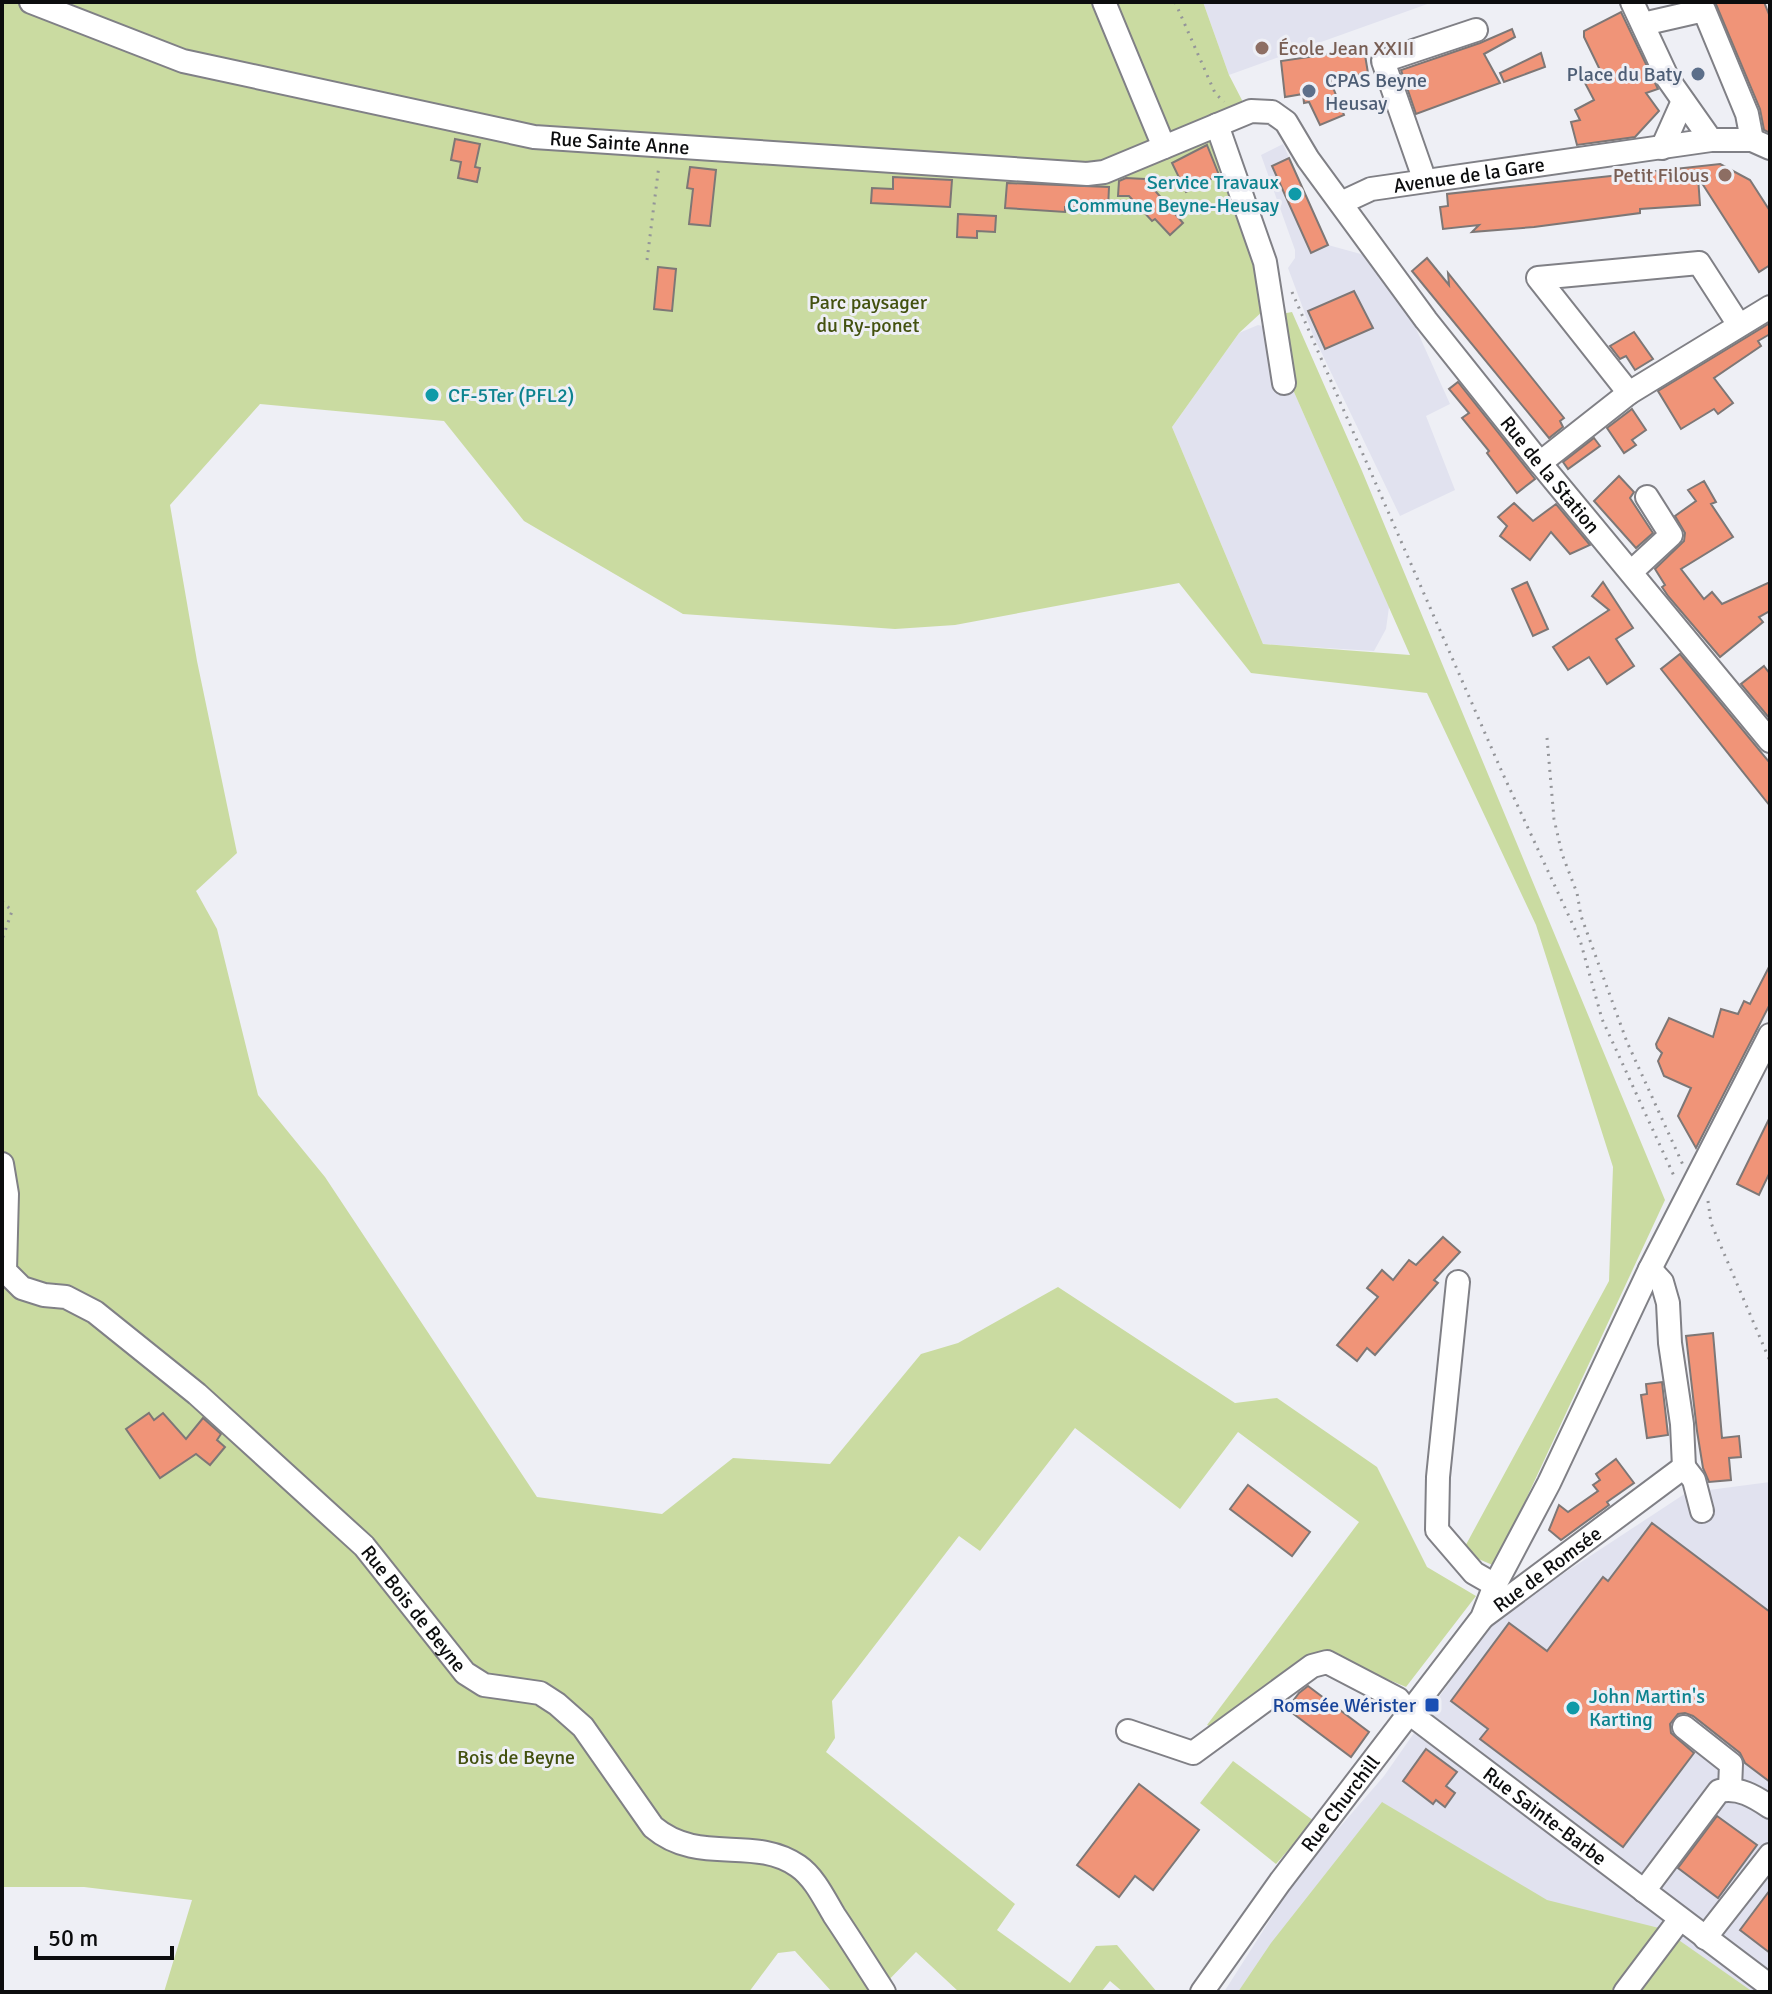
<svg xmlns="http://www.w3.org/2000/svg" width="1772" height="1994" font-family="Signika,sans-serif">
	<style>
		.built { fill: #e1e2ef }
		.green { fill: #cadba1 }
		.building { fill: #f09478; stroke: #7d7776; stroke-width: 2 }
		.lines { fill: none; stroke-linecap: round; stroke-linejoin: round }
		.minor-casing { stroke: #808086; stroke-width: 26 }
		.path { stroke: #949599; stroke-width: 3; stroke-dasharray: 2 6; stroke-linecap: butt }
		.minor { stroke: #fff; stroke-width: 22 }
		.education-dot { fill: #8d6e63; stroke: #eeeff5; stroke-width: 3 }
		.service-dot { fill: #5c6f8a; stroke: #eeeff5; stroke-width: 3 }
		.culture-dot { fill: #0f9aa8; stroke: #eeeff5; stroke-width: 3 }
		.transit-dot { fill: #1a4fb4; stroke: #eeeff5; stroke-width: 3 }
		.labels { text-anchor: middle; dominant-baseline: central; stroke-width: 6; stroke-linejoin: round; paint-order: stroke }
		.education-label { font-size: 20px; fill: #785e54; stroke: #eeeff5; text-anchor: start }
		.service-label { font-size: 20px; fill: #4e5e75; stroke: #eeeff5; text-anchor: end }
		.street-label { font-size: 20px; fill: #0c0d0e; stroke: #eeeff5 }
		.culture-label { font-size: 20px; fill: #0d838f; stroke: #eeeff5; text-anchor: start }
		.park-label { font-size: 20px; fill: #43510f; stroke: #eeeff5 }
		.transit-label { font-size: 20px; fill: #164399; stroke: #eeeff5; text-anchor: end }
	</style>
	<rect width="100%" height="100%" fill="#eeeff5"/>
	<g class="built">
		<polygon points="1203,2 1433,2 1229,75"/>
		<polygon points="1283,144 1328,245 1368,256 1409,313 1450,404 1426,416 1455,490 1400,516 1313,335 1288,268 1295,258 1295,250 1261,155"/>
		<polygon points="1258,325 1282,330 1290,383 1389,607 1386,629 1374,651 1263,644 1172,427 1239,333"/>
		<polygon points="1770,1482 1770,1992 1224,1992 1300,1873 1384,1776 1493,1620 1686,1493"/>
	</g>
	<g class="green">
		<polygon points="2,2 1203,2 1229,75 1245,106 1217,126 1255,229 1264,310 1239,333 1172,427 1263,644 1410,655 1290,383 1281,314 1292,312 1362,471 1665,1200 1495,1566 1462,1552 1609,1281 1613,1167 1536,925 1427,693 1251,673 1179,583 955,625 895,629 683,614 524,521 444,421 260,404 170,505 197,661 237,853 196,891 217,929 258,1095 325,1177 537,1497 662,1514 733,1458 830,1464 921,1354 958,1343 1058,1287 1235,1403 1277,1398 1377,1467 1427,1567 1476,1596 1406,1687 1331,1656 1212,1727 1207,1725 1359,1522 1238,1432 1180,1509 1075,1428 980,1551 959,1536 832,1701 835,1738 826,1752 1015,1904 997,1930 1070,1983 1096,1946 1117,1945 1157,1992 1123,1992 1110,1981 1101,1992 959,1992 916,1952 877,1992 832,1992 795,1951 778,1953 749,1992 164,1992 192,1900 84,1887 2,1887"/>
		<polygon points="1233,1761 1314,1821 1276,1864 1200,1803"/>
		<polygon points="1382,1802 1547,1900 1663,1929 1753,1992 1238,1992 1271,1943"/>
	</g>
	<g class="building">
		<polygon points="1715,2 1764,2 1770,17 1770,133 1764,130 1760,109"/>
		<polygon points="1621,12 1658,89 1646,93 1659,111 1635,137 1577,145 1571,122 1580,120 1575,110 1594,100 1585,83 1601,75 1601,72 1584,37 1584,31"/>
		<polygon points="1512,29 1515,37 1484,54 1500,83 1416,114 1401,70 1480,43"/>
		<polygon points="1364,49 1368,73 1330,80 1344,115 1320,125 1309,102 1304,103 1303,94 1285,97 1281,61"/>
		<polygon points="1541,53 1545,67 1504,82 1500,73"/>
		<polygon points="455,139 480,144 475,167 480,168 477,182 458,178 461,162 451,160"/>
		<polygon points="1207,145 1219,175 1186,192 1172,163"/>
		<polygon points="1289,158 1328,245 1311,253 1272,166"/>
		<polygon points="1720,164 1750,180 1770,211 1770,265 1759,272 1698,177 1700,205 1640,209 1640,213 1534,227 1472,232 1479,225 1443,229 1440,207 1448,206 1447,194"/>
		<polygon points="690,167 716,170 710,226 689,224 693,189 687,188"/>
		<polygon points="893,177 952,180 950,207 871,203 872,188 893,189"/>
		<polygon points="1126,178 1145,179 1183,223 1170,235 1155,219 1152,221 1129,196 1118,196 1119,181"/>
		<polygon points="1007,183 1109,187 1108,209 1065,207 1065,212 1005,208"/>
		<polygon points="958,214 996,216 995,232 977,231 977,238 957,237"/>
		<polygon points="1427,258 1449,285 1448,273 1564,418 1560,421 1563,427 1549,438 1412,271"/>
		<polygon points="658,267 676,269 672,311 654,309"/>
		<polygon points="1354,291 1373,328 1325,349 1308,311"/>
		<polygon points="1770,323 1770,334 1758,341 1761,346 1714,378 1733,403 1718,414 1714,409 1681,429 1658,391"/>
		<polygon points="1634,332 1653,359 1635,370 1626,356 1620,359 1610,346"/>
		<polygon points="1458,382 1535,479 1517,493 1487,453 1489,451 1462,418 1469,413 1449,389"/>
		<polygon points="1632,409 1646,430 1632,440 1636,445 1624,453 1607,428"/>
		<polygon points="1594,438 1600,446 1568,469 1563,462"/>
		<polygon points="1619,476 1634,492 1630,498 1653,533 1636,548 1594,501"/>
		<polygon points="1704,481 1716,502 1711,504 1733,537 1681,569 1704,599 1712,592 1722,604 1770,582 1770,611 1759,617 1763,622 1720,657 1668,596 1662,587 1665,585 1655,569 1684,541 1685,533 1675,516 1696,501 1688,490"/>
		<polygon points="1514,503 1533,521 1556,504 1590,545 1570,554 1551,532 1530,560 1500,536 1507,526 1498,517"/>
		<polygon points="1527,582 1548,629 1533,636 1512,589"/>
		<polygon points="1603,582 1633,628 1616,639 1634,666 1607,684 1589,657 1568,670 1553,647 1609,610 1592,596"/>
		<polygon points="1680,654 1770,763 1770,806 1661,669"/>
		<polygon points="1764,666 1770,674 1770,719 1741,684"/>
		<polygon points="1770,965 1770,1004 1696,1148 1678,1116 1691,1088 1664,1076 1658,1061 1662,1053 1657,1048 1656,1044 1669,1018 1713,1037 1721,1009 1738,1014 1744,1001 1750,1004"/>
		<polygon points="1770,1117 1770,1172 1759,1195 1737,1184"/>
		<polygon points="1443,1237 1460,1252 1434,1280 1438,1283 1375,1355 1367,1348 1357,1361 1337,1345 1378,1297 1367,1288 1382,1270 1393,1280 1409,1260 1416,1265"/>
		<polygon points="1713,1333 1722,1438 1739,1436 1741,1457 1729,1458 1731,1480 1709,1482 1703,1468 1697,1431 1686,1336"/>
		<polygon points="1662,1382 1668,1435 1647,1438 1641,1395 1647,1394 1646,1384"/>
		<polygon points="149,1413 154,1420 163,1413 186,1439 203,1418 221,1434 217,1440 225,1447 210,1465 196,1454 160,1478 126,1429"/>
		<polygon points="1616,1459 1634,1483 1607,1502 1609,1505 1561,1540 1549,1530 1559,1505 1568,1512 1598,1491 1593,1485 1600,1480 1596,1474"/>
		<polygon points="1248,1485 1310,1532 1292,1556 1230,1509"/>
		<polygon points="1652,1523 1770,1612 1770,1782 1745,1763 1740,1753 1693,1716 1685,1713 1678,1714 1670,1724 1671,1733 1694,1753 1623,1847 1480,1739 1488,1729 1451,1701 1509,1623 1547,1651 1603,1577 1608,1581"/>
		<polygon points="1308,1686 1369,1732 1351,1757 1287,1709 1299,1693"/>
		<polygon points="1426,1749 1457,1772 1446,1786 1455,1793 1445,1807 1436,1800 1433,1804 1403,1781"/>
		<polygon points="1139,1784 1199,1830 1153,1890 1135,1876 1119,1897 1077,1865"/>
		<polygon points="1717,1816 1757,1845 1718,1898 1678,1868"/>
		<polygon points="1770,1890 1770,1953 1740,1930"/>
	</g>
	<g class="lines">
		<defs>
			<g id="minor">
				<path id="s1" d="M31 2 183 61 534 137 1087 174 1104 172 1251 111 1272 112 1286 122 1308 159 1426 320 1540 463 1770 741"/>
				<polyline points="1104,2 1164,147"/>
				<polyline points="1632,2 1668,79 1711,140"/>
				<polyline points="1643,24 1704,10 1747,114 1752,140"/>
				<polyline points="1217,125 1265,262 1284,383"/>
				<polyline points="1662,148 1683,101"/>
				<polyline points="1425,181 1383,61 1476,30"/>
				<path id="s2" d="M1341 203 1371 189 1711 140H1752L1770 148"/>
				<polyline points="1629,393 1538,278 1699,263 1739,325"/>
				<polyline points="1540,463 1629,393 1770,307"/>
				<polyline points="1631,572 1671,535 1647,497"/>
				<path id="s3" d="M2 1164 7 1194 5 1271 22 1288 44 1295 66 1297 95 1312 197 1394 364 1546 465 1673 484 1685 540 1693 557 1704 583 1727 653 1827C699 1866 754 1835 798 1866 814 1877 824 1898 834 1915 851 1940 867 1966 884 1992"/>
				<polyline points="1650,1269 1662,1282 1668,1303 1670,1343 1682,1424 1684,1467"/>
				<polyline points="1458,1282 1438,1477 1437,1530 1474,1573 1495,1585"/>
				<polyline points="1684,1467 1694,1480 1702,1511"/>
				<path id="s4" d="M1483 1617 1684 1467"/>
				<polyline points="1684,1727 1731,1764 1730,1789"/>
				<path id="s5" d="M1128 1731 1193 1753 1312 1666 1327 1662 1398 1699 1409 1713 1770 1986"/>
				<path d="M1644 1891 1719 1791C1739 1787 1754 1796 1770 1807"/>
				<polyline points="1705,1938 1770,1855"/>
				<path id="s6" d="M1202 1992 1280 1882 1482 1618 1495 1585 1549 1483 1650 1269 1770 1035"/>
				<polyline points="1625,1992 1680,1919"/>
			</g>
		</defs>
		<use href="#minor" class="minor-casing"/>
		<g class="path">
			<polyline points="1175,2 1215,93 1224,102"/>
			<polyline points="647,260 659,165"/>
			<polyline points="1292,292 1502,772 1580,940 1602,1019 1674,1176"/>
			<polyline points="1547,738 1554,819 1562,854 1577,893 1581,916 1627,1042 1683,1165"/>
			<polyline points="2,901 12,911 2,940"/>
			<polyline points="1708,1201 1711,1223 1770,1361"/>
		</g>
		<use href="#minor" class="minor"/>
	</g>
	<g class="education-dot">
		<circle cx="1262" cy="48" r="8"/>
		<circle cx="1725" cy="175" r="8"/>
	</g>
	<g class="service-dot">
		<circle cx="1698" cy="74" r="8"/>
		<circle cx="1309" cy="91" r="8"/>
	</g>
	<g class="culture-dot">
		<circle cx="1295" cy="194" r="8"/>
		<circle cx="432" cy="395" r="8"/>
		<circle cx="1573" cy="1708" r="8"/>
	</g>
	<rect class="transit-dot" x="1424" y="1697" width="16" height="16" rx="4"/>
	<g class="labels">
		<g class="education-label">
			<text x="1278" y="48">École Jean XXIII</text>
			<text x="1709" y="175" text-anchor="end">Petit Filous</text>
		</g>
		<g class="service-label">
			<text x="1682" y="74">Place du Baty</text>
			<text x="1325" y="80" text-anchor="start">CPAS Beyne<tspan x="1325" dy="23">Heusay</tspan></text>
		</g>
		<g class="street-label">
			<text stroke="none"><textPath href="#s1" startOffset="608">Rue Sainte Anne</textPath></text>
			<text stroke="none"><textPath href="#s2" startOffset="132">Avenue de la Gare</textPath></text>
			<text stroke="none"><textPath href="#s1" startOffset="1732">Rue de la Station</textPath></text>
			<text stroke="none"><textPath href="#s4" startOffset="80">Rue de Romsée</textPath></text>
			<text stroke="none"><textPath href="#s3" startOffset="646">Rue Bois de Beyne</textPath></text>
			<text stroke="none"><textPath href="#s6" startOffset="234">Rue Churchill</textPath></text>
			<text stroke="none"><textPath href="#s5" startOffset="500">Rue Sainte-Barbe</textPath></text>
		</g>
		<g class="culture-label">
			<text x="1279" y="182" text-anchor="end">Service Travaux<tspan x="1279" dy="23">Commune Beyne-Heusay</tspan></text>
			<text x="448" y="395">CF-5Ter (PFL2)</text>
			<text x="1589" y="1696">John Martin's<tspan x="1589" dy="23">Karting</tspan></text>
		</g>
		<g class="park-label">
			<text x="868" y="302">Parc paysager<tspan x="868" dy="23">du Ry-ponet</tspan></text>
			<text x="516" y="1757">Bois de Beyne</text>
		</g>
		<g class="transit-label">
			<text x="1416" y="1705">Romsée Wérister</text>
		</g>
	</g>
	<rect width="1772" height="1994" fill="none" stroke="#0c0d0e" stroke-width="8"/>
	<path d="M36 1946v12h136v-12" fill="none" stroke="#0c0d0e" stroke-width="4"/>
	<text x="48" y="1946" font-size="24" fill="#0c0d0e" stroke="#eeeff5" stroke-width="6" paint-order="stroke">50 m</text>
</svg>
